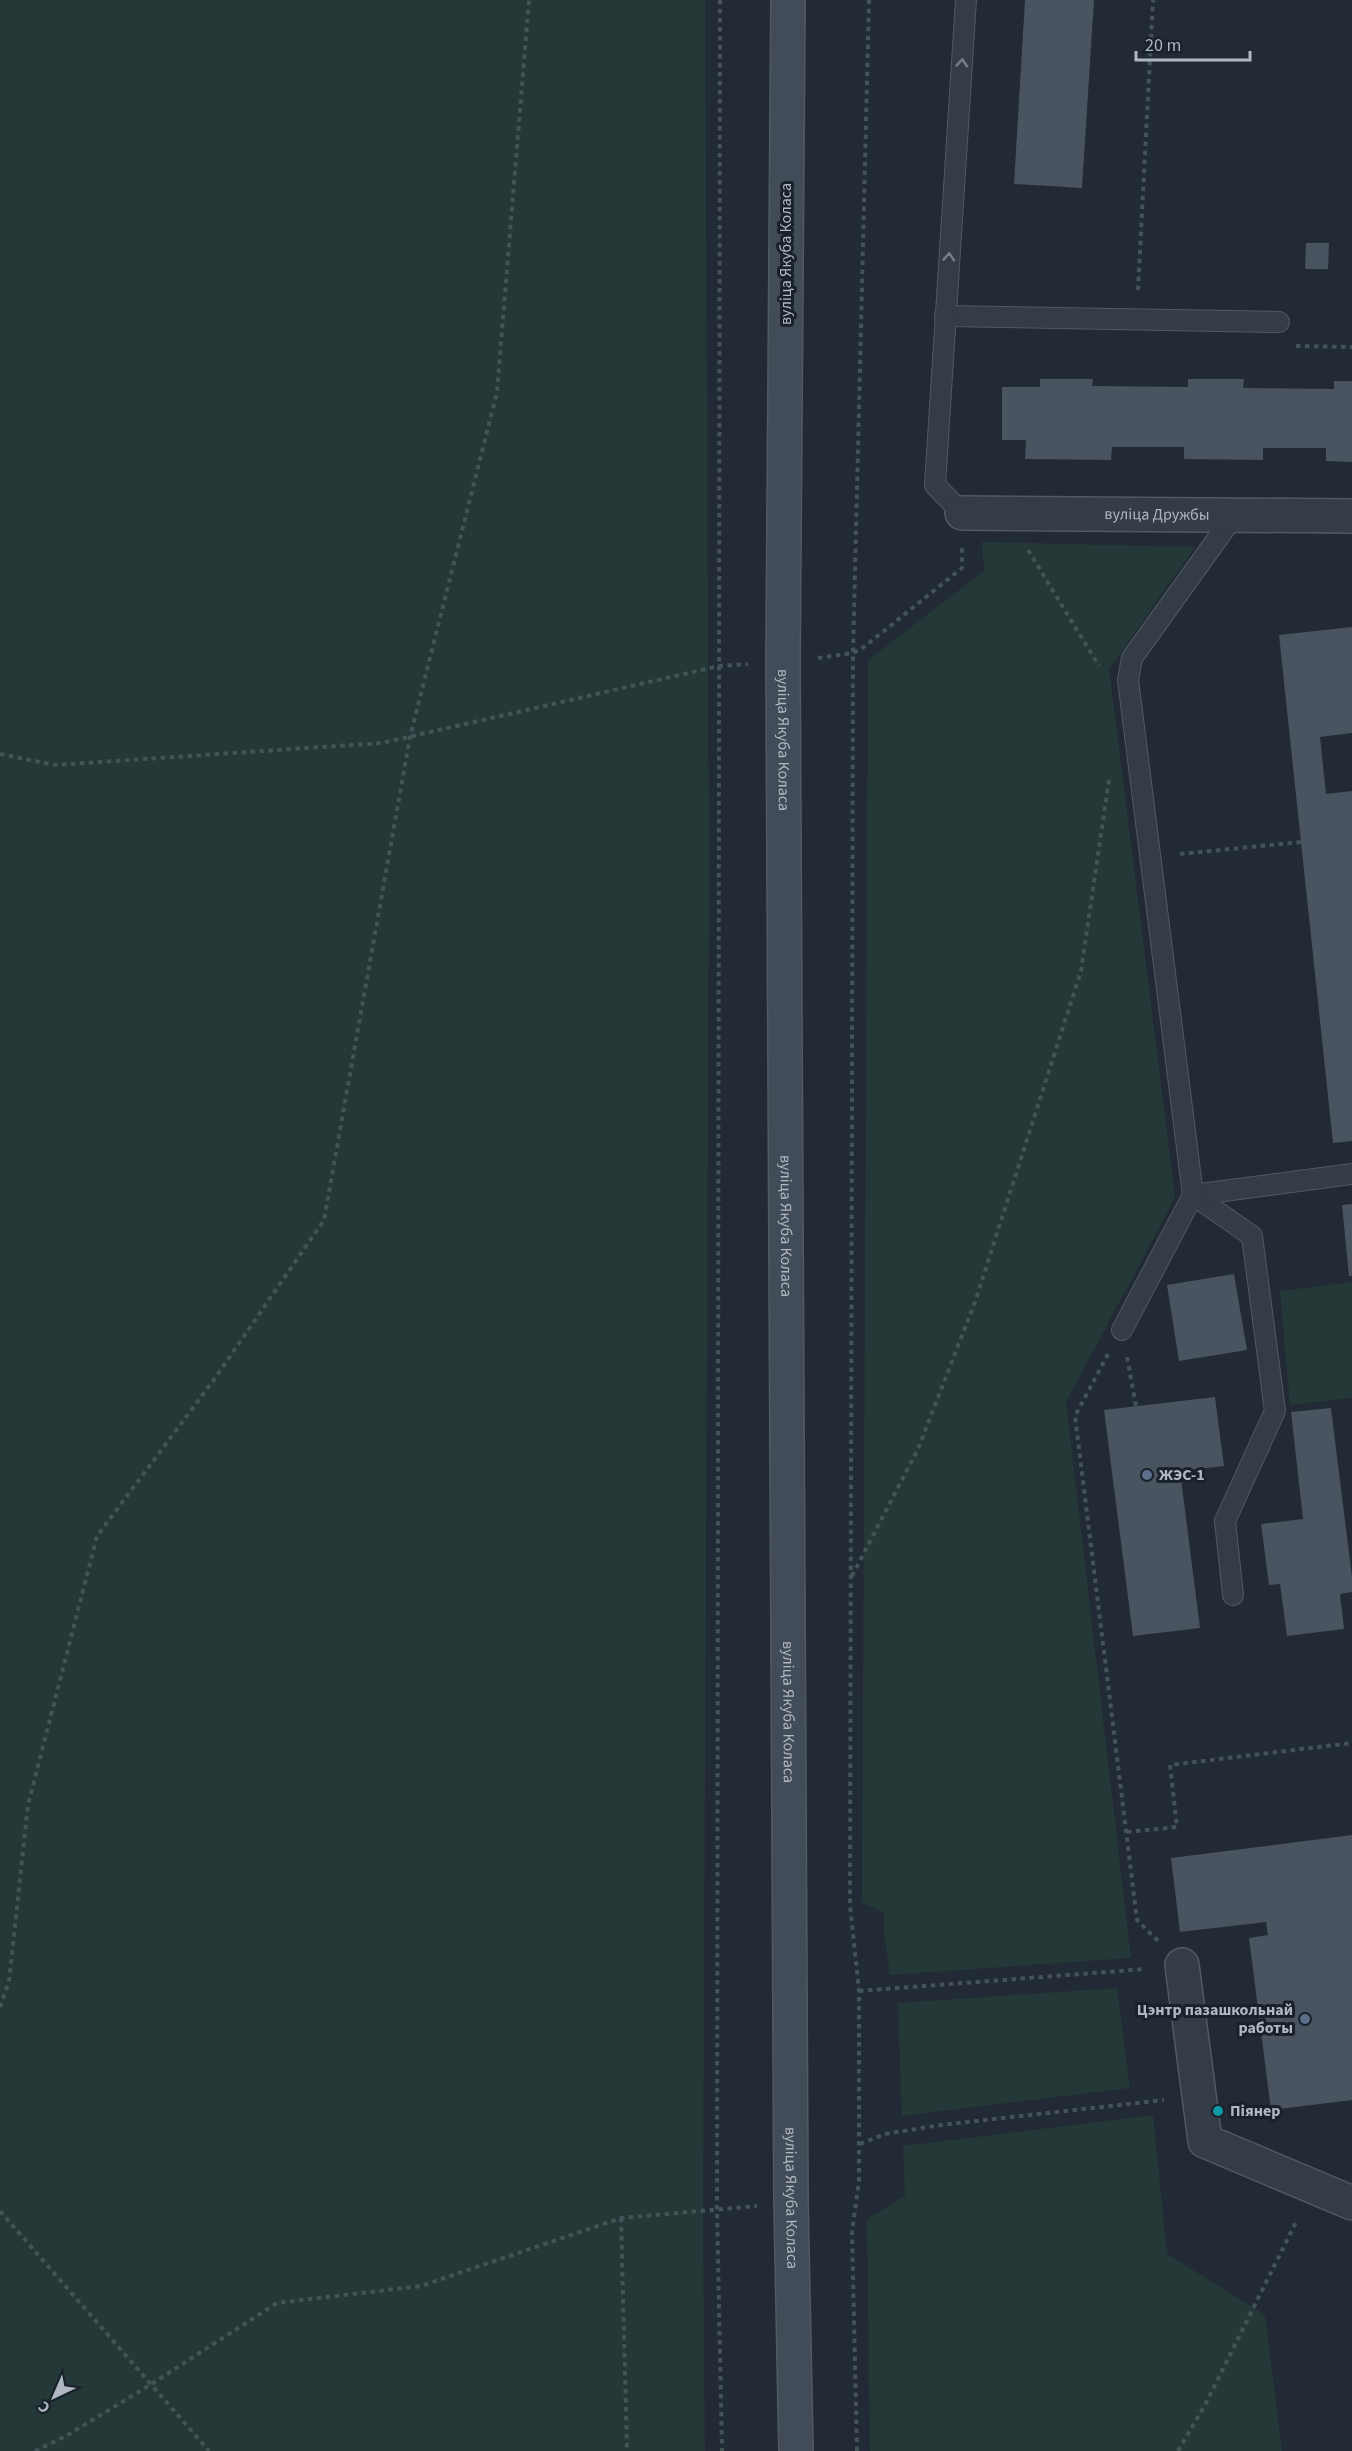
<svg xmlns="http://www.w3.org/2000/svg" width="1352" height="2451" font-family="'Source Sans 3',sans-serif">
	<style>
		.green { fill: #253838 }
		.building { fill: #495460 }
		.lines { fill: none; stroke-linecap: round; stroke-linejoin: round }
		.lane-casing { stroke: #515a63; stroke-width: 22 }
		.street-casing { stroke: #515a63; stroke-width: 36 }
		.secondary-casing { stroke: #515a63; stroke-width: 36 }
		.path { stroke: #425455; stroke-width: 4; stroke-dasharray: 4.5 4.5; stroke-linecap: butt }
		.lane { stroke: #343c45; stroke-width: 20 }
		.street { stroke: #343c45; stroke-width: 33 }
		.secondary { stroke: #424b58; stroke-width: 33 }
		.oneway { stroke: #77808a }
		.service-dot { fill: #5c6f8a; stroke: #19212a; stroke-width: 2 }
		.culture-dot { fill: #0f9aa8; stroke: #19212a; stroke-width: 2 }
		.labels { text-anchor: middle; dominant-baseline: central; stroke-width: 6; stroke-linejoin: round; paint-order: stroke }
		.street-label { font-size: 16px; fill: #aeb7c2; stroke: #19212a }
		.poi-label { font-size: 16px; font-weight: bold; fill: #aeb7c2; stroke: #19212a; text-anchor: start }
	</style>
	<rect width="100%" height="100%" fill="#212a35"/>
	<g class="green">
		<polygon points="0,0 705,0 709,863 703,2225 705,2451 0,2451"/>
		<polygon points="982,542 1195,547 1109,669 1175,1198 1066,1402 1131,1958 890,1975 884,1931 884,1913 862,1902 868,660 984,571"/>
		<polygon points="1352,1282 1352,1398 1290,1405 1280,1291"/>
		<polygon points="1117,1988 1130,2088 902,2116 898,2003"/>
		<polygon points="1153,2115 1167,2254 1265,2315 1282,2451 870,2451 867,2219 905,2196 903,2146"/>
	</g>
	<g class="building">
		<polygon points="1025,0 1094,0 1082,188 1014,184"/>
		<polygon points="1306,243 1329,243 1328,269 1305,269"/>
		<polygon points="1040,379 1093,379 1092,386 1188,387 1188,379 1244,379 1243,388 1334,389 1334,381 1352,381 1352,462 1326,461 1326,448 1263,448 1263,460 1184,459 1184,447 1112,447 1111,460 1025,459 1026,440 1002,440 1002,387 1040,387"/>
		<polygon points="1352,627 1352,733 1320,737 1326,794 1352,791 1352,1141 1333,1143 1279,635"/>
		<polygon points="1352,1204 1352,1276 1349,1276 1342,1205"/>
		<polygon points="1234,1274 1247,1350 1179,1361 1167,1285"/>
		<polygon points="1215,1397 1224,1466 1180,1471 1200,1628 1133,1636 1104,1410"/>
		<polygon points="1331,1408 1352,1577 1352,1592 1340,1594 1344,1629 1287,1636 1280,1584 1269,1585 1261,1524 1303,1519 1291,1412"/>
		<polygon points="1352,1835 1352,2100 1271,2110 1249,1938 1268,1935 1266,1922 1180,1932 1171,1858"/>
	</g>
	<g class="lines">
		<defs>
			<g id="lane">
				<polyline points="945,316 1279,322"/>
				<polyline points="962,513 935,485 966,0"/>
				<polyline points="1193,1195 1252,1236 1275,1411 1225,1521 1233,1595"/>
				<polyline points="1193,1195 1352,1174"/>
				<polyline points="1122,1330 1193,1195 1128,680 1132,658 1233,517"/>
			</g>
			<g id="street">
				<path id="s1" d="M962 513 1352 516"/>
				<polyline points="1182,1965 1205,2141 1352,2203"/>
			</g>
			<g id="secondary">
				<path id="s2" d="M788 0 783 663 791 2202 796 2451"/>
			</g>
		</defs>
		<use href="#lane" class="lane-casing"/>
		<use href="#street" class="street-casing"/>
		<use href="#secondary" class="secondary-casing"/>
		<g class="path">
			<polyline points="720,0 717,2209 722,2451"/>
			<polyline points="1138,290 1153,0"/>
			<polyline points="1296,346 1352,347"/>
			<polyline points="1028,550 1099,666"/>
			<polyline points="818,658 853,653 864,647 962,568 962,548"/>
			<polyline points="0,754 55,765 382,743 719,666 748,664"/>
			<polyline points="1180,854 1301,842"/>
			<polyline points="1108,1354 1075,1416 1137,1920 1158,1941"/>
			<polyline points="1127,1357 1136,1406"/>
			<polyline points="852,1576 918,1449 975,1302 1081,971 1109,780"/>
			<polyline points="1127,1832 1177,1827 1170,1765 1352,1743"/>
			<polyline points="859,1991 1146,1969"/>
			<polyline points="0,2007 9,1981 28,1805 97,1536 213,1381 324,1220 410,737 497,392 529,0"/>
			<polyline points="860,2144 885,2134 941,2125 1164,2100"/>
			<polyline points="0,2211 209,2451"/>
			<polyline points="621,2218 627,2451"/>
			<polyline points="35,2451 66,2436 150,2385 277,2303 421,2286 621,2218 757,2206"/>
			<polyline points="857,2451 852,2233 859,2180 859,1991 850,1905 853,653 869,0"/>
			<polyline points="1178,2451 1205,2405 1297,2220"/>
		</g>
		<use href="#lane" class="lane"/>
		<use href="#street" class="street"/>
		<use href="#secondary" class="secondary"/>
	</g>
	<defs><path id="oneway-chevron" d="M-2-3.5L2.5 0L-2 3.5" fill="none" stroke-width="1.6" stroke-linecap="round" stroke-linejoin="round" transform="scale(1.5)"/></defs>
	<g class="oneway">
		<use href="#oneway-chevron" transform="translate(962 63) rotate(-86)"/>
		<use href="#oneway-chevron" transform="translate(949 257) rotate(-86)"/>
	</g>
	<g class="service-dot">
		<circle cx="1147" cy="1475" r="6"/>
		<circle cx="1305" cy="2019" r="6"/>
	</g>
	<circle class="culture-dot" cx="1218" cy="2111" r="6"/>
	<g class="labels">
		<g class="street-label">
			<text transform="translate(786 254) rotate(-90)">вуліца Якуба Коласа</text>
			<text stroke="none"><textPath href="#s1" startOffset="195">вуліца Дружбы</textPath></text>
			<text stroke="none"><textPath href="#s2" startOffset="740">вуліца Якуба Коласа</textPath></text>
			<text stroke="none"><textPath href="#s2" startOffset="1226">вуліца Якуба Коласа</textPath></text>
			<text stroke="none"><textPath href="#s2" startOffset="1712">вуліца Якуба Коласа</textPath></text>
			<text stroke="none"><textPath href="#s2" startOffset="2198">вуліца Якуба Коласа</textPath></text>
		</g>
		<g class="poi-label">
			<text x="1159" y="1475">ЖЭС-1</text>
			<text x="1293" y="2010" text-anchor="end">Цэнтр пазашкольнай<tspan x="1293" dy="18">работы</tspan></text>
			<text x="1230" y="2111">Піянер</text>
		</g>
	</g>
	<g transform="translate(54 2397) rotate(224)" stroke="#19212a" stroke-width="4.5" paint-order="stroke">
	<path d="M0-4.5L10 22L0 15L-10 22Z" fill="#aeb7c2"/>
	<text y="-9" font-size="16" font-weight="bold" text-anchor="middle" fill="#aeb7c2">С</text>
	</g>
	<path d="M1136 51v9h114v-9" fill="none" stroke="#aeb7c2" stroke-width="3"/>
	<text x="1145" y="51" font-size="18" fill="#aeb7c2" stroke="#19212a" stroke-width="4.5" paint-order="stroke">20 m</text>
</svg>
